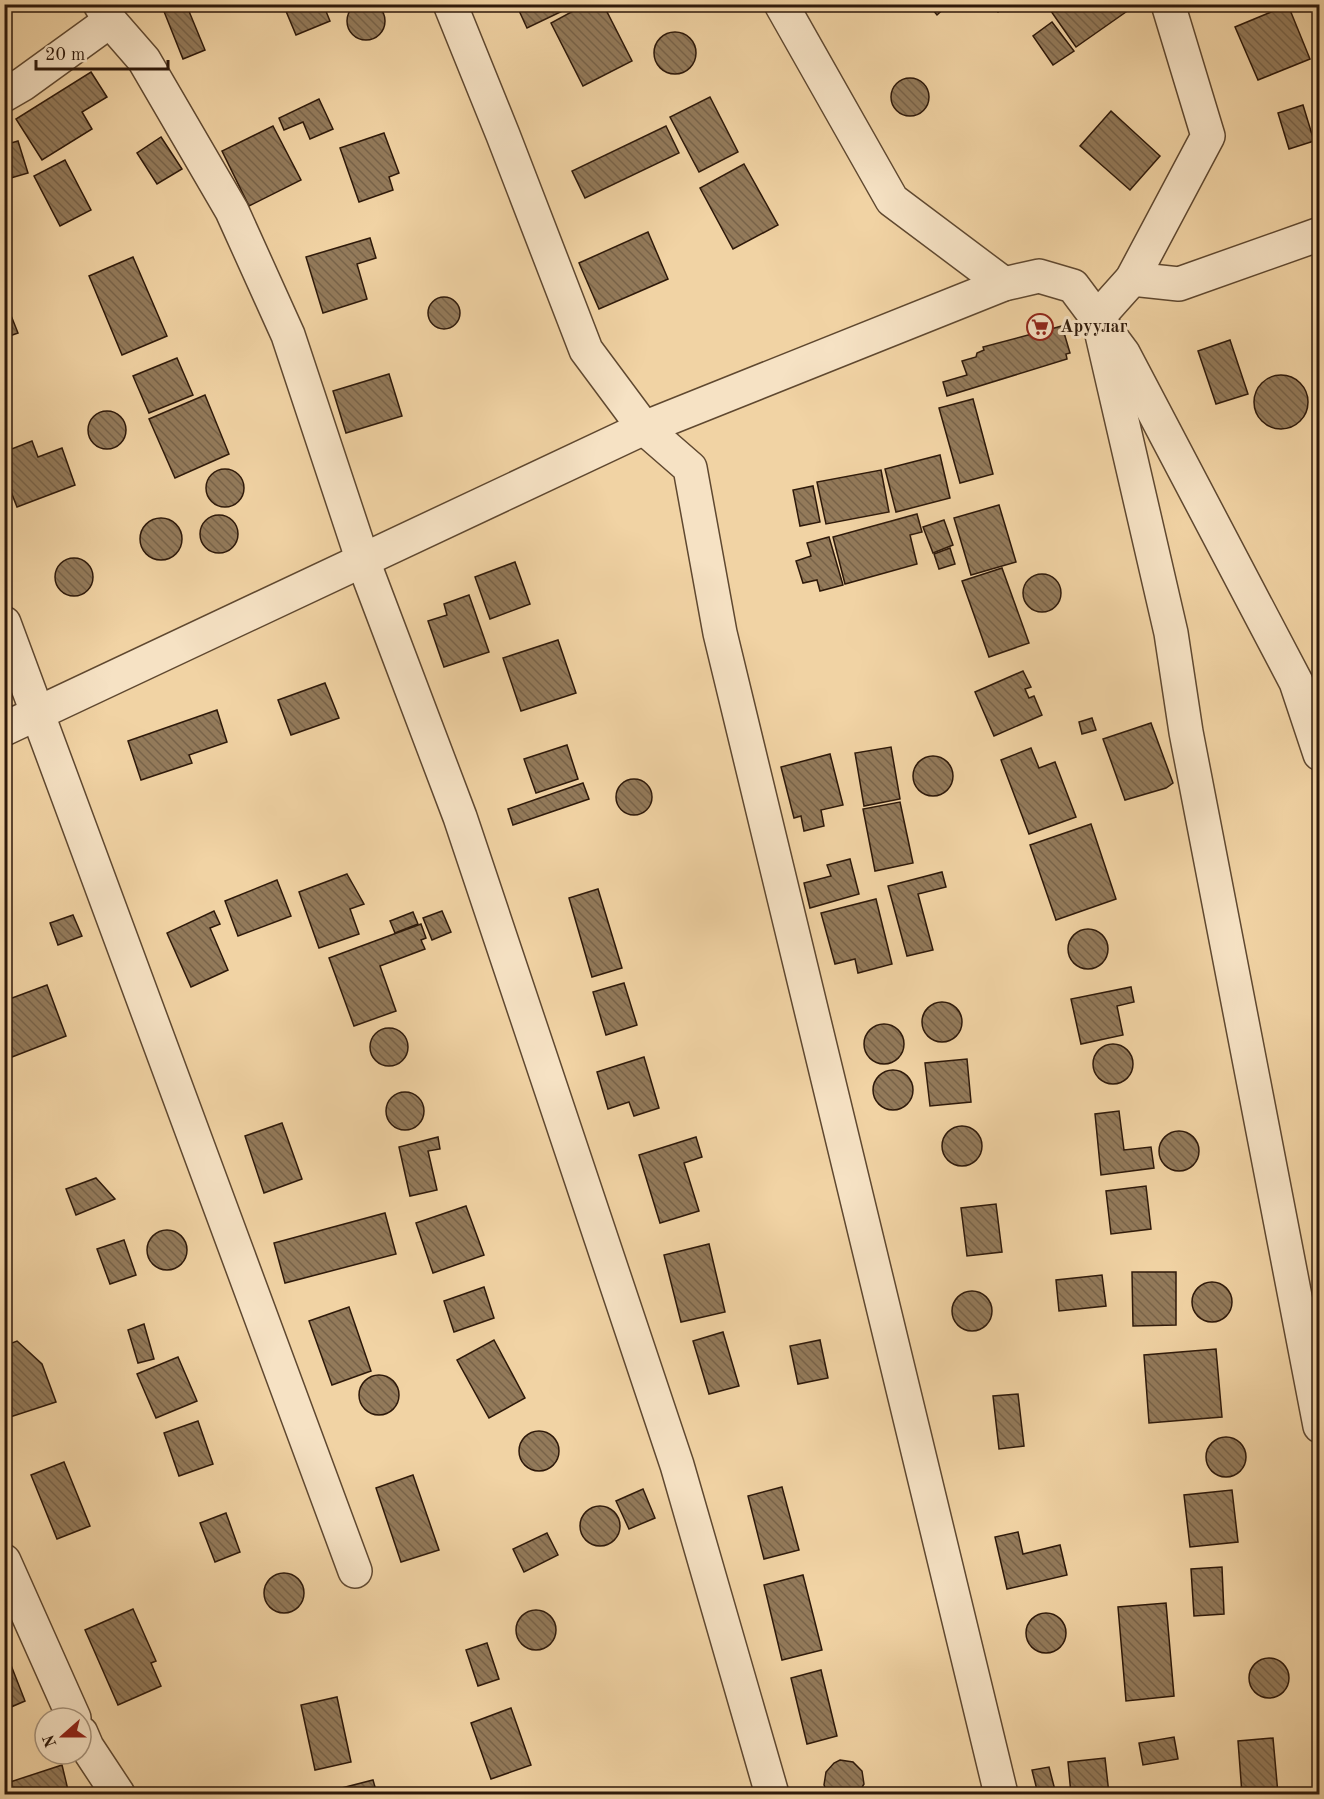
<svg xmlns="http://www.w3.org/2000/svg" width="1324" height="1799" font-family="'Old Standard TT',serif">
	<style>
		.building { fill: url(#building-back-hatch); stroke: #2e190a; stroke-width: 1.5 }
		.lines { fill: none; stroke-linecap: round; stroke-linejoin: round }
		.minor-casing { stroke: #5f4830; stroke-width: 36 }
		.minor { stroke: #f6e2c4; stroke-width: 33 }
		.labels { text-anchor: middle; dominant-baseline: central; stroke-width: 6; stroke-linejoin: round; paint-order: stroke }
		.poi-label { font-size: 18px; font-weight: bold; fill: #2e190a; stroke: #f6e2c4; text-anchor: start }
	</style>
	<defs>
		<pattern id="building-back-hatch" width="6" height="6" patternUnits="userSpaceOnUse" patternTransform="scale(1.5)"><rect width="6" height="6" fill="#937a5a"/><path d="M-1 5l2 2M0 0l6 6M5-1l2 2" fill="none" stroke="#786349"/></pattern>
	</defs>
	<rect width="100%" height="100%" fill="#f1d3a4"/>
	<filter id="stains"><feTurbulence type="fractalNoise" baseFrequency=".00333" numOctaves="4"/><feColorMatrix values="0 0 0 0 .2 0 0 0 0 .09 0 0 0 0 .02 0 0 0 .5 -.17"/></filter>
	<radialGradient id="worn" r=".72"><stop offset=".6" stop-color="#630" stop-opacity="0"/><stop offset="1" stop-color="#630" stop-opacity=".3"/></radialGradient>
	<g class="building">
		<circle cx="366" cy="21" r="19"/>
		<polygon points="175,4 186,4 205,50 183,59 163,9"/>
		<polygon points="283,4 323,4 330,21 296,35"/>
		<polygon points="516,4 577,4 527,28"/>
		<polygon points="586,4 603,4 632,61 583,86 551,23"/>
		<polygon points="928,4 949,4 937,15"/>
		<polygon points="991,4 1007,4 998,12"/>
		<polygon points="1046,4 1132,4 1133,7 1076,47"/>
		<polygon points="1288,5 1310,59 1258,80 1235,27"/>
		<polygon points="1052,22 1074,51 1053,65 1033,36"/>
		<circle cx="675" cy="53" r="21"/>
		<polygon points="91,72 107,97 82,112 92,129 42,160 16,119"/>
		<circle cx="910" cy="97" r="19"/>
		<polygon points="710,97 738,152 699,172 670,117"/>
		<polygon points="319,99 333,129 310,139 303,122 284,130 279,118"/>
		<polygon points="1303,105 1314,141 1289,149 1278,113"/>
		<polygon points="1111,111 1160,156 1130,190 1080,146"/>
		<polygon points="273,126 301,180 249,206 222,151"/>
		<polygon points="666,126 679,153 585,198 572,171"/>
		<polygon points="384,133 399,173 389,177 393,190 359,202 340,148"/>
		<polygon points="161,137 182,169 157,184 137,153"/>
		<polygon points="18,141 28,173 4,180 4,145"/>
		<polygon points="65,160 91,210 60,226 34,176"/>
		<polygon points="744,164 778,225 733,249 700,188"/>
		<polygon points="648,232 668,279 599,309 579,263"/>
		<polygon points="370,238 376,258 357,264 367,299 323,313 306,257"/>
		<polygon points="133,257 167,336 122,355 89,276"/>
		<circle cx="444" cy="313" r="16"/>
		<polygon points="6,303 18,333 4,338 4,304"/>
		<polygon points="1062,326 1070,353 1066,354 1067,359 947,396 943,382 967,375 962,361 976,357 977,353 984,350 983,347"/>
		<polygon points="1230,340 1248,394 1216,404 1198,351"/>
		<polygon points="177,358 193,395 149,413 133,376"/>
		<polygon points="389,374 402,416 346,433 333,391"/>
		<circle cx="1281" cy="402" r="27"/>
		<polygon points="205,395 229,454 175,478 149,419"/>
		<polygon points="973,399 993,474 960,483 939,408"/>
		<circle cx="107" cy="430" r="19"/>
		<polygon points="32,441 38,457 62,448 75,485 17,507 4,474 4,452"/>
		<polygon points="940,455 950,498 896,512 885,469"/>
		<circle cx="225" cy="488" r="19"/>
		<polygon points="881,470 889,512 826,524 817,482"/>
		<polygon points="813,486 820,522 800,526 793,490"/>
		<polygon points="999,505 1016,562 971,575 954,518"/>
		<polygon points="917,514 922,532 910,535 917,564 845,584 833,537"/>
		<circle cx="219" cy="534" r="19"/>
		<circle cx="161" cy="539" r="21"/>
		<polygon points="944,520 953,545 933,553 923,527"/>
		<polygon points="829,537 843,585 820,591 817,580 803,583 796,561 811,556 807,543"/>
		<polygon points="950,548 955,564 939,569 934,554"/>
		<circle cx="74" cy="577" r="19"/>
		<polygon points="515,562 530,604 490,619 475,577"/>
		<polygon points="1002,568 1029,643 989,657 962,581"/>
		<circle cx="1042" cy="593" r="19"/>
		<polygon points="469,595 489,652 444,667 428,621 447,615 444,604"/>
		<polygon points="558,640 576,693 521,711 503,658"/>
		<polygon points="1023,671 1031,687 1025,689 1029,698 1034,696 1042,715 994,736 975,692"/>
		<polygon points="325,683 339,718 291,735 278,700"/>
		<polygon points="217,710 227,742 189,755 192,763 141,780 128,741"/>
		<polygon points="1092,718 1096,730 1082,734 1079,722"/>
		<polygon points="1151,723 1173,783 1166,788 1125,800 1103,739"/>
		<polygon points="567,745 578,779 536,793 524,759"/>
		<polygon points="891,747 900,799 864,806 855,753"/>
		<polygon points="1031,748 1039,768 1055,762 1076,817 1029,834 1001,760"/>
		<polygon points="830,754 843,805 821,810 824,826 804,831 801,816 794,818 781,767"/>
		<circle cx="933" cy="776" r="20"/>
		<circle cx="634" cy="797" r="18"/>
		<polygon points="583,783 589,799 513,825 508,809"/>
		<polygon points="900,802 913,863 875,871 863,809"/>
		<polygon points="1091,824 1116,899 1056,920 1030,845"/>
		<polygon points="850,859 859,894 810,908 804,883 831,876 827,865"/>
		<polygon points="942,872 946,887 918,894 933,950 907,956 888,886"/>
		<polygon points="347,874 364,904 350,909 359,934 319,948 299,892"/>
		<polygon points="277,880 291,916 238,936 225,901"/>
		<polygon points="598,889 622,968 592,977 569,898"/>
		<polygon points="876,899 892,964 858,973 855,959 835,964 821,913"/>
		<polygon points="214,911 220,924 210,928 228,970 191,987 167,933"/>
		<polygon points="442,911 451,932 432,940 423,918"/>
		<polygon points="413,912 418,924 395,933 390,921"/>
		<polygon points="73,915 82,936 58,945 50,923"/>
		<polygon points="421,924 426,938 421,940 425,949 380,966 396,1011 354,1026 329,958"/>
		<circle cx="1088" cy="949" r="20"/>
		<polygon points="624,983 637,1025 606,1035 593,992"/>
		<polygon points="47,985 66,1036 12,1057 4,1037 4,1001"/>
		<polygon points="1131,987 1134,1002 1117,1006 1123,1035 1081,1044 1071,999"/>
		<circle cx="942" cy="1022" r="20"/>
		<circle cx="884" cy="1044" r="20"/>
		<circle cx="389" cy="1047" r="19"/>
		<circle cx="1113" cy="1064" r="20"/>
		<polygon points="644,1057 659,1108 634,1116 629,1102 608,1109 597,1072"/>
		<polygon points="967,1059 971,1102 930,1106 925,1063"/>
		<circle cx="893" cy="1090" r="20"/>
		<circle cx="405" cy="1111" r="19"/>
		<polygon points="1119,1111 1124,1150 1151,1147 1154,1168 1101,1175 1095,1114"/>
		<polygon points="282,1123 302,1179 264,1193 245,1136"/>
		<circle cx="962" cy="1146" r="20"/>
		<circle cx="1179" cy="1151" r="20"/>
		<polygon points="438,1137 440,1149 428,1151 437,1190 410,1196 399,1147"/>
		<polygon points="696,1137 702,1157 684,1163 699,1211 660,1223 639,1155"/>
		<polygon points="96,1178 115,1199 76,1215 66,1189"/>
		<polygon points="1146,1186 1151,1229 1111,1234 1106,1191"/>
		<polygon points="996,1204 1002,1252 967,1256 961,1208"/>
		<polygon points="466,1206 484,1255 433,1273 416,1223"/>
		<polygon points="385,1213 396,1254 285,1283 274,1243"/>
		<circle cx="167" cy="1250" r="20"/>
		<polygon points="124,1240 136,1275 110,1284 97,1249"/>
		<polygon points="709,1244 725,1312 681,1322 664,1255"/>
		<polygon points="1132,1272 1176,1272 1176,1325 1133,1326"/>
		<polygon points="1102,1275 1106,1306 1059,1311 1056,1280"/>
		<circle cx="1212" cy="1302" r="20"/>
		<polygon points="484,1287 494,1318 454,1332 444,1301"/>
		<circle cx="972" cy="1311" r="20"/>
		<polygon points="349,1307 371,1371 332,1385 309,1321"/>
		<polygon points="4,1319 11,1336 4,1339"/>
		<polygon points="144,1324 154,1359 138,1363 128,1330"/>
		<polygon points="723,1332 739,1386 709,1394 693,1341"/>
		<polygon points="494,1340 525,1398 489,1418 457,1360"/>
		<polygon points="820,1340 828,1378 798,1384 790,1346"/>
		<polygon points="17,1341 42,1364 56,1402 4,1419 4,1346"/>
		<polygon points="1216,1349 1222,1417 1149,1423 1144,1355"/>
		<polygon points="178,1357 197,1401 156,1418 137,1374"/>
		<circle cx="379" cy="1395" r="20"/>
		<polygon points="1018,1394 1024,1446 999,1449 993,1396"/>
		<polygon points="198,1421 213,1464 179,1476 164,1433"/>
		<circle cx="539" cy="1451" r="20"/>
		<circle cx="1226" cy="1457" r="20"/>
		<polygon points="64,1462 90,1526 57,1539 31,1475"/>
		<polygon points="413,1475 439,1550 401,1562 376,1488"/>
		<polygon points="782,1487 799,1550 764,1559 748,1496"/>
		<polygon points="643,1489 655,1518 629,1529 616,1501"/>
		<polygon points="1232,1490 1238,1542 1190,1547 1184,1495"/>
		<circle cx="600" cy="1526" r="20"/>
		<polygon points="226,1513 240,1552 215,1562 200,1523"/>
		<polygon points="1018,1532 1023,1554 1060,1545 1067,1575 1007,1589 995,1537"/>
		<polygon points="547,1533 558,1555 524,1572 513,1549"/>
		<polygon points="1222,1567 1224,1614 1194,1616 1191,1569"/>
		<circle cx="284" cy="1593" r="20"/>
		<polygon points="803,1575 822,1650 782,1660 764,1585"/>
		<polygon points="1166,1603 1174,1696 1126,1701 1118,1607"/>
		<polygon points="133,1609 156,1661 151,1663 161,1686 118,1705 85,1630"/>
		<circle cx="536" cy="1630" r="20"/>
		<circle cx="1046" cy="1633" r="20"/>
		<polygon points="487,1643 499,1679 478,1686 466,1650"/>
		<polygon points="7,1655 25,1701 4,1710 4,1656"/>
		<circle cx="1269" cy="1678" r="20"/>
		<polygon points="821,1670 837,1736 807,1744 791,1678"/>
		<polygon points="337,1697 351,1762 315,1770 301,1705"/>
		<polygon points="511,1708 531,1765 491,1779 471,1723"/>
		<polygon points="1174,1737 1178,1759 1143,1765 1139,1743"/>
		<polygon points="1273,1738 1278,1794 1242,1794 1238,1741"/>
		<polygon points="1105,1758 1109,1794 1071,1794 1068,1762"/>
		<polygon points="840,1760 853,1762 862,1771 864,1784 858,1794 830,1794 827,1791 824,1785 826,1772 834,1763"/>
		<polygon points="62,1765 68,1790 56,1794 5,1794 4,1784"/>
		<polygon points="1049,1767 1056,1794 1038,1794 1032,1770"/>
		<polygon points="373,1780 377,1794 327,1794 326,1792"/>
	</g>
	<g class="lines">
		<defs>
			<g id="minor">
				<polyline points="100,4 110,21 144,60 232,211 288,335 363,561 460,817 677,1465 772,1794"/>
				<polyline points="450,4 503,135 586,350 644,428 690,468 720,633 1001,1794"/>
				<polyline points="781,4 892,200 1004,284"/>
				<polyline points="1168,4 1208,136 1132,279 1098,317 1171,633 1186,732 1320,1426"/>
				<polyline points="4,95 23,84 110,21"/>
				<polyline points="1132,279 1179,284 1320,234"/>
				<polyline points="4,623 355,1571"/>
				<polyline points="4,729 644,428 1004,284 1039,276 1073,286 1123,353 1296,682 1320,754"/>
				<polyline points="4,1561 74,1718"/>
				<polyline points="81,1733 87,1747 118,1794"/>
			</g>
		</defs>
		<use href="#minor" class="minor-casing"/>
		<use href="#minor" class="minor"/>
	</g>
	<defs>
		<symbol id="supermarket-ring" viewBox="-11 -11 22 22"><circle r="9.5" fill="#f6e2c4" stroke="#8f2418" stroke-width="1.5"/><path d="M-6-5.5h2.5l.6 2H6L4.5 2H-2.5L-4.4-4H-6ZM-1.5 3.2a1.3 1.3 0 1 0 .1 0ZM3 3.2a1.3 1.3 0 1 0 .1 0Z" fill="#8f2418"/></symbol>
	</defs>
	<g fill-rule="evenodd">
		<use href="#supermarket-ring" x="1025" y="312" width="30" height="30"/>
	</g>
	<g class="labels">
		<g class="poi-label">
			<text x="1060" y="327">Аруулаг</text>
		</g>
	</g>
	<rect width="1324" height="1799" fill="none" stroke="#f1d3a4" stroke-width="24"/>
	<rect x="6" y="6" width="1312" height="1787" fill="none" stroke="#2e190a" stroke-width="3"/>
	<rect x="12" y="12" width="1300" height="1775" fill="none" stroke="#2e190a" stroke-width="1.5"/>
	<g transform="translate(63 1736) rotate(249)"><circle r="28" fill="#f6e2c4" stroke="#a6927a" stroke-width="1.5"/>
	<path d="M0-4.5L10 22L0 15L-10 22Z" fill="#8f2418"/>
	<text y="-9" font-size="16" font-weight="bold" text-anchor="middle" fill="#2e190a">N</text>
	</g>
	<path d="M36 60v9h132v-9" fill="none" stroke="#2e190a" stroke-width="3"/>
	<text x="45" y="60" font-size="18" fill="#2e190a" stroke="#f6e2c4" stroke-width="4.5" paint-order="stroke">20 m</text>
	<rect width="100%" height="100%" filter="url(#stains)"/>
	<rect width="100%" height="100%" fill="url(#worn)"/>
</svg>
